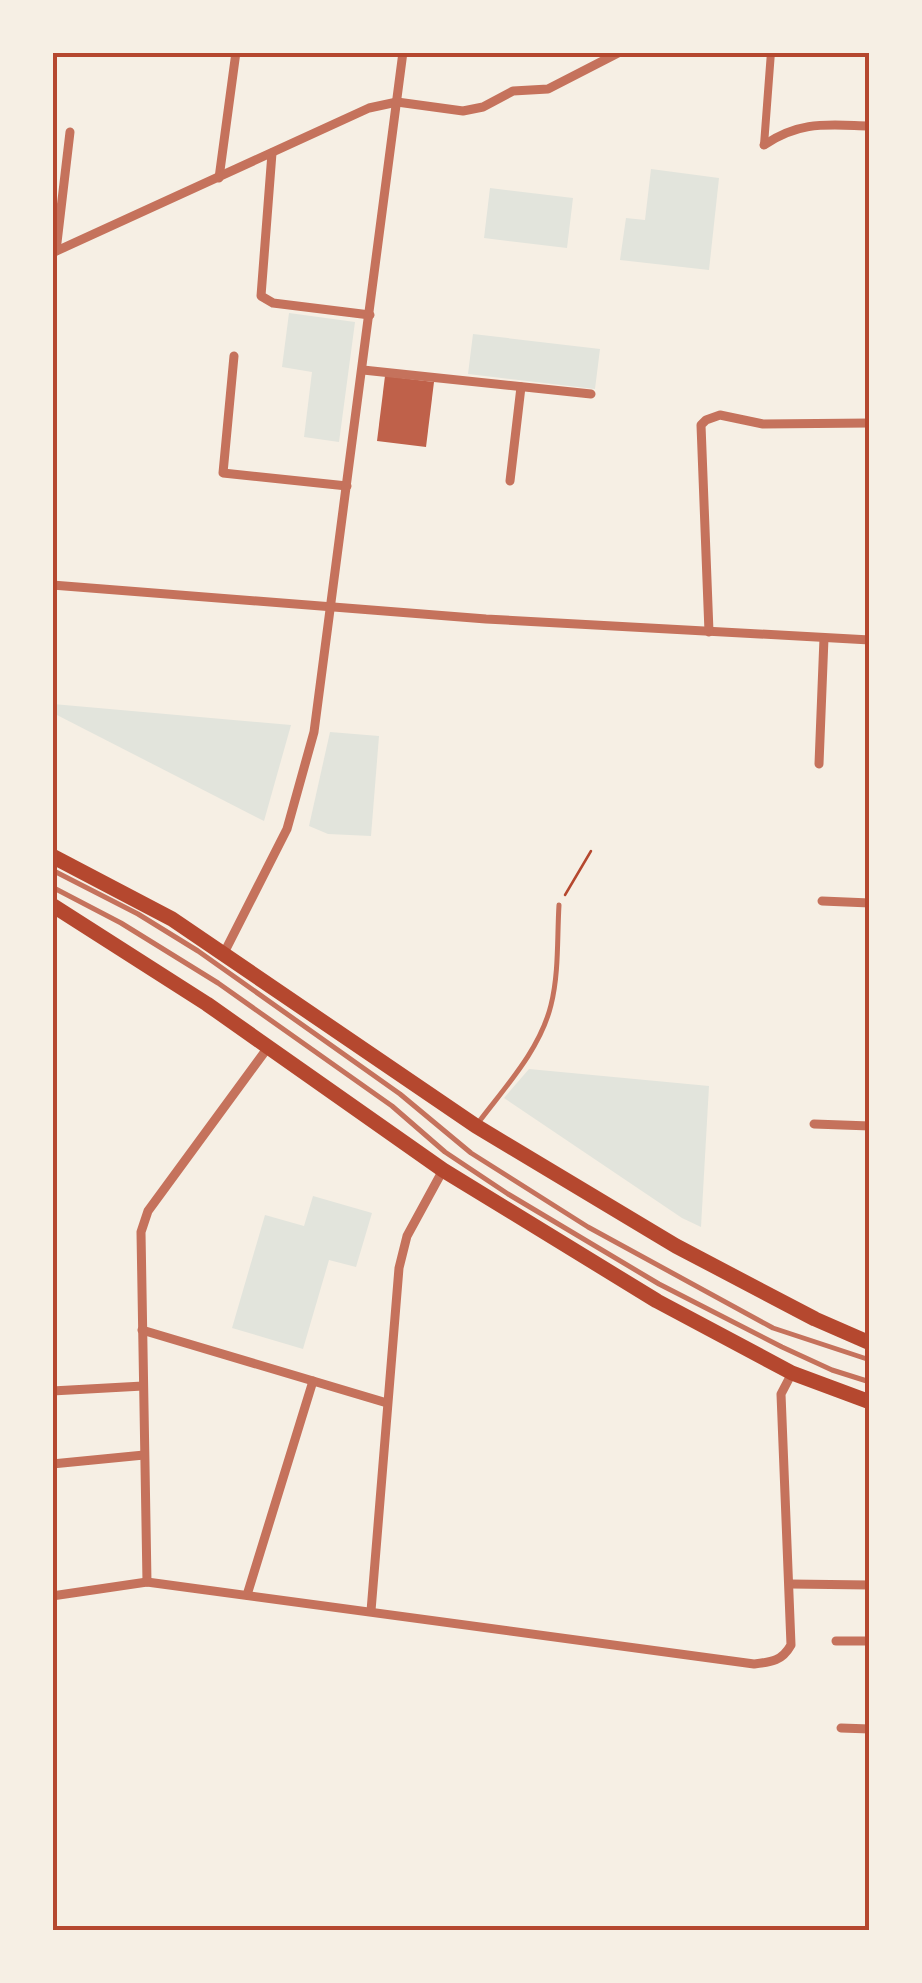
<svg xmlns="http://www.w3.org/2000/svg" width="922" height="1983" font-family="Raleway,sans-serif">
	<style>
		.green { fill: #e2e4dc }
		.building { fill: #bf614a }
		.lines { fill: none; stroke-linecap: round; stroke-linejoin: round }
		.path { stroke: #b5482f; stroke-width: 2.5 }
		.service { stroke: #c5725c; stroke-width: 5 }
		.pedestrian { stroke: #c5725c; stroke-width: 8 }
		.minor { stroke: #c5725c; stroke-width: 9 }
		.primary { stroke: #b5482f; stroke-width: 15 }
		.neatline { fill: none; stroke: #b5482f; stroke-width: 4 }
	</style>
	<rect width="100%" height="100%" fill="#f6efe4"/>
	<g class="green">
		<polygon points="651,169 719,178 709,270 620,260 626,218 645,220"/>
		<polygon points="490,188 573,198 567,248 484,238"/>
		<polygon points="289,313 355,322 339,442 304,437 312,372 282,367"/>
		<polygon points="473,334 600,349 595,389 468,374"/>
		<polygon points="53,704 291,725 264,821 53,713"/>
		<polygon points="330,732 379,736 371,836 328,834 309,826"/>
		<polygon points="529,1069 709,1086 701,1227 682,1218 504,1098"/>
		<polygon points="313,1196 372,1213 356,1267 329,1260 303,1349 232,1328 265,1215 304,1226"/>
	</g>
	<polygon class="building" points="385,376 434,382 426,447 377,441"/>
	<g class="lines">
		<polyline class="path" points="565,895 591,851"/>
		<g class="service">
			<polyline points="52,870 138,914 198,951 400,1094 471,1153 588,1227 773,1328 870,1360"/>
			<polyline points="52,887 121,923 218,983 392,1106 445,1152 508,1194 659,1284 782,1347 832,1370 870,1382"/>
			<path d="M478 1123C505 1087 540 1050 551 1005 559 973 557 938 559 905"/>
		</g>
		<polyline class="pedestrian" points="764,145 771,52"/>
		<g class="minor">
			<path d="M764 145C801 120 828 125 870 126"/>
			<polyline points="272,153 261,296 273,303 370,315"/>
			<polyline points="219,178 236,52"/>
			<polyline points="56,251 70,132"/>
			<polyline points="52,253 369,108 397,102 463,111 483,107 513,91 548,89 620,52"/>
			<polyline points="234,356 223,473 347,486"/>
			<polyline points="363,370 591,394"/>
			<polyline points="510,481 521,387"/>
			<polyline points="52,585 486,619 870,640"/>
			<polyline points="709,632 701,425 706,420 720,415 763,424 870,423"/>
			<polyline points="819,764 824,638"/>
			<polyline points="822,901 870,903"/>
			<polyline points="224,953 287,829 314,732 403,52"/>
			<polyline points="814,1124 870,1126"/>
			<polyline points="142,1330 387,1403"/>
			<polyline points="52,1391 143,1386"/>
			<polyline points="52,1464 144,1455"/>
			<polyline points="147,1582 141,1232 148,1211 269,1046"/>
			<polyline points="790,1584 870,1585"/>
			<polyline points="247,1595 313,1381"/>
			<path d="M52 1596 147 1582 754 1664C772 1662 782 1661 791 1645L781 1394 792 1373"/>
			<polyline points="371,1611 399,1268 407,1236 443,1170"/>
			<polyline points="836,1641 870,1641"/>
			<polyline points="841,1728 870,1729"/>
		</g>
		<g class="primary">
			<polyline points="52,856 172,919 476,1126 676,1246 815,1319 870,1343"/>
			<polyline points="52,905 207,1004 443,1170 657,1301 792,1373 870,1402"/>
		</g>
	</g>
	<rect width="922" height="1983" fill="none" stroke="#f6efe4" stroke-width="110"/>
	<rect x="55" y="55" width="812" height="1873" class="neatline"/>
</svg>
